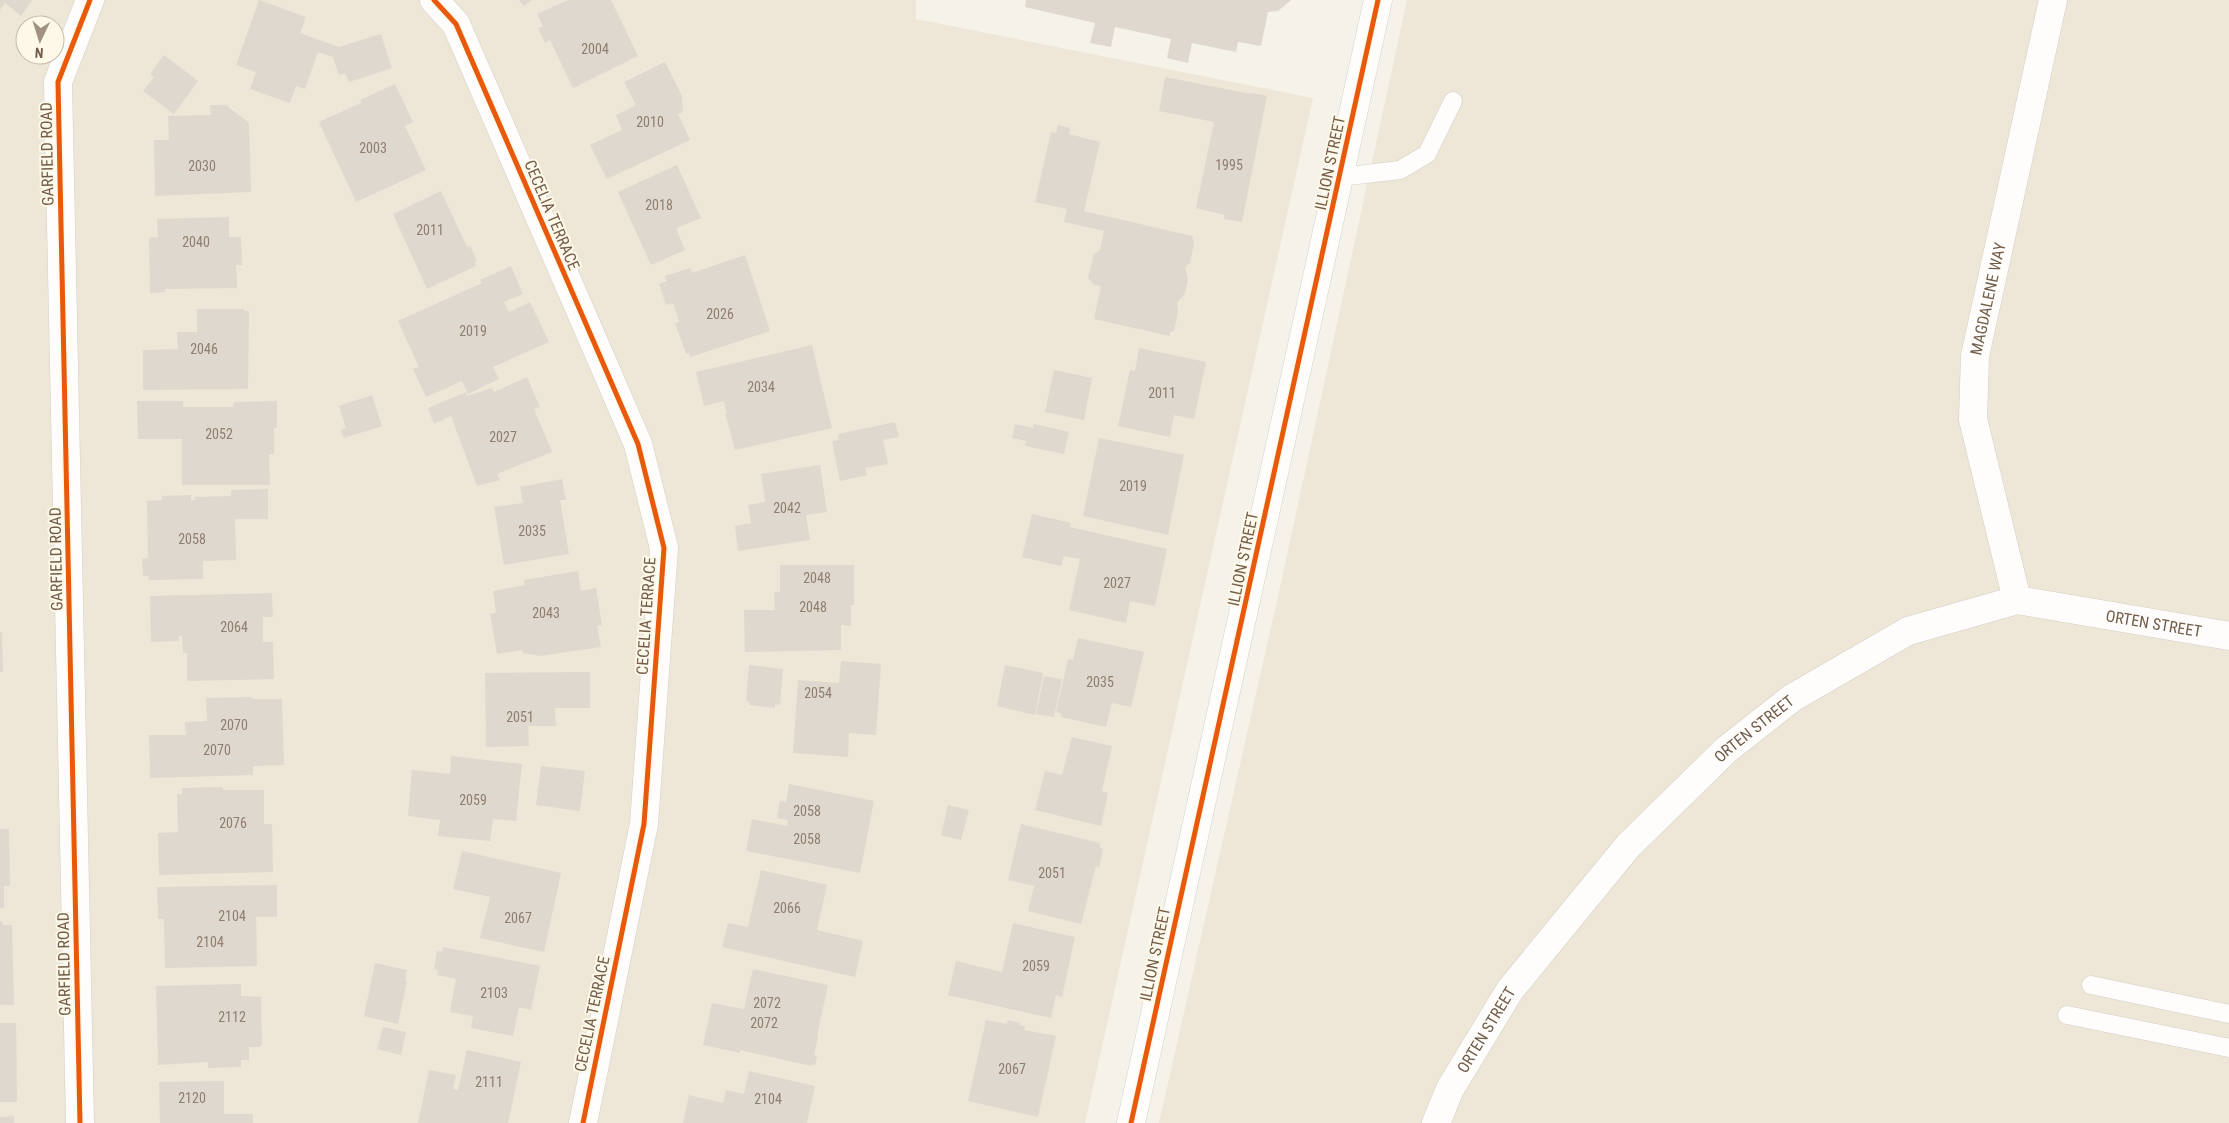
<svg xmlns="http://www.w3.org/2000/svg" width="2229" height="1123" font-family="'Roboto Condensed',sans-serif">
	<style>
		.residential { fill: #eee6d6; fill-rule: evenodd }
		.building { fill: #dfd8ce }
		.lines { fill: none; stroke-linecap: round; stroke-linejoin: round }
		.lane-casing { stroke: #d4cec6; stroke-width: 19 }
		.street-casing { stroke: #d4cec6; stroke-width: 29 }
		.secondary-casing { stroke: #d5cfc7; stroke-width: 29 }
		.lane { stroke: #fefdfc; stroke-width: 18 }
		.street { stroke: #fefdfc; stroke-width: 28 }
		.secondary { stroke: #fefdfc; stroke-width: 28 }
		.cycleway-casing { stroke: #fef8e9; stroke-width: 8 }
		.cycleway { stroke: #e8590c; stroke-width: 5 }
		.labels { text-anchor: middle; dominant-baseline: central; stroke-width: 4; stroke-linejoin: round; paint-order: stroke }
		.number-label { font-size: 14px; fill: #907e6e }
		.street-label { font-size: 16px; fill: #725d4a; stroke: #fef8e9 }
	</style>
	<rect width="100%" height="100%" fill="#f5f2e9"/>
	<g class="residential">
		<path d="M0 0H916V19L1313 98 1085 1123H0ZM25 25H55V55H25Z"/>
		<polygon points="1407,0 2229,0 2229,1123 1159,1123 1281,583"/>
	</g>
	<g class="building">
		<polygon points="0,0 32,0 21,16 5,3 0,10"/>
		<polygon points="259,0 306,17 300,33 339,47 381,34 392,68 349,82 345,73 339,75 333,57 318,52 305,89 296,86 290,103 250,89 256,72 236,65"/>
		<polygon points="519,0 532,0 524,6"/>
		<polygon points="568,0 611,0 638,56 573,88 550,40 545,43 538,28 543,26 537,14"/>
		<polygon points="1026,0 1291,0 1278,11 1268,12 1261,46 1238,42 1236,52 1192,43 1188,63 1167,58 1171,39 1115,27 1111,47 1090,43 1095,23 1025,7"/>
		<polygon points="164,55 198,81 174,114 143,91 154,77 150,74"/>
		<polygon points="665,62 682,96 683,112 678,114 690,140 607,179 590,145 622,130 616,115 636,105 624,82"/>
		<polygon points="1165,77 1251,94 1251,93 1267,96 1242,222 1224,219 1225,215 1196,208 1214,122 1159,111"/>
		<polygon points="395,84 413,122 405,126 426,170 356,202 319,122 361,103 360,100"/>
		<polygon points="210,105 226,105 249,123 251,192 155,196 154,140 169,140 168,116 211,115"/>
		<polygon points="1058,125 1070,128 1069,134 1100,142 1084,211 1192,236 1194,243 1190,263 1185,267 1188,279 1185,293 1177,303 1178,312 1174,331 1170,332 1170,336 1094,319 1101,286 1094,285 1088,278 1094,254 1100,250 1104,231 1064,222 1067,209 1035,202 1051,132 1056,133"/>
		<polygon points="677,165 701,218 676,228 685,250 651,265 618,192"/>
		<polygon points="441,191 467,247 470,246 477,261 475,262 476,266 427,289 393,214"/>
		<polygon points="229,217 229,237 241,237 242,265 236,265 237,288 165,289 165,292 150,293 149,238 158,237 157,219"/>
		<polygon points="745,255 770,331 690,357 689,353 686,354 675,323 679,322 673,303 666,305 659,284 667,281 665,276 690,268 692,273"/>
		<polygon points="511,266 523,294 504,302 509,312 530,302 549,342 493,367 499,379 468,394 462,381 426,397 413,369 419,367 398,321 482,283 480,280"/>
		<polygon points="197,309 244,309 244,311 249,311 248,389 143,390 143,350 178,349 177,332 197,332"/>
		<polygon points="812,345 832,428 735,450 725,413 727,413 724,401 704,406 696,372"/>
		<polygon points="1139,348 1206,362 1194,419 1174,415 1170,437 1118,426 1130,370 1135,371"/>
		<polygon points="1054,370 1092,378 1084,420 1045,412"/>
		<polygon points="527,377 540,407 534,409 552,452 497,474 500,480 477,486 451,416 434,424 428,408 466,392 467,396 492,388 494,392"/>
		<polygon points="372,395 382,426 344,438 341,430 346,428 339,406"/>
		<polygon points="137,401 183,401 183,407 233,407 234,402 277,401 277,428 274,428 274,454 269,454 270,485 182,485 182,439 138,439"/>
		<polygon points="895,422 899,437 883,440 888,464 865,468 867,475 840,481 832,441 839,440 838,434"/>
		<polygon points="1015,424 1033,428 1034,424 1069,432 1064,454 1025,446 1026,441 1012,438"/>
		<polygon points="1099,438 1184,455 1168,535 1083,516"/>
		<polygon points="820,465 827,512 806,515 810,540 738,551 735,526 751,523 748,505 765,502 761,474"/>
		<polygon points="562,479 566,500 560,500 569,554 504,565 494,507 523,503 520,487"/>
		<polygon points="268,489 268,519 235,519 236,560 203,561 203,579 148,580 149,576 143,576 142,559 148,558 147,501 162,500 162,496 191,495 191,500 195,500 195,497 231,496 231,490"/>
		<polygon points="1032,514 1071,523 1070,527 1167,549 1155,606 1130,601 1126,623 1069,610 1080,559 1064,556 1061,566 1022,557"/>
		<polygon points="780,565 854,565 854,605 851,605 851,626 841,625 841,650 745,652 744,610 775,610 774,592 780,592"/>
		<polygon points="578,571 581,591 596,588 602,625 597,626 601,647 540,656 523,653 522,650 497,654 490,614 496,613 493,591 525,585 524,580"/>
		<polygon points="272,593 273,617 263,617 263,642 273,642 274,679 187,681 187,653 183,653 182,636 179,636 179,641 151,642 150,596"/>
		<polygon points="0,632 2,632 3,672 0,672"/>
		<polygon points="1078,638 1144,652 1131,707 1112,703 1106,727 1061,717 1062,714 1056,712 1068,659 1073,660"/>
		<polygon points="841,661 881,664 876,735 849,733 848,757 793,753 798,680 839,683"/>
		<polygon points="749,665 783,669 780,705 775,704 775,708 749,705 749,702 746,701"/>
		<polygon points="1005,665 1043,673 1035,715 997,706"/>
		<polygon points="590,672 590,708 555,708 556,726 528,726 529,746 486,747 485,673"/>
		<polygon points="1044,676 1062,679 1054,717 1036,714"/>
		<polygon points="252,697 252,699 282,699 284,765 253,766 253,775 150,778 149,735 186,735 185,722 207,721 206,698"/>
		<polygon points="1072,737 1112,746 1102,791 1108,793 1101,826 1035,810 1045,771 1062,775"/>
		<polygon points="451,756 522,764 516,821 493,819 490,841 438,836 440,820 408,816 412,770 450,774"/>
		<polygon points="541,766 585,771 580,811 536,805"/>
		<polygon points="789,784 874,801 860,873 746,851 752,819 787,826 788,820 777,818 780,801 786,802"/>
		<polygon points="223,787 223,790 264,790 264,824 272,824 273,872 159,875 158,833 178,832 177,794 182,794 182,788"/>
		<polygon points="948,805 969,810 961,840 941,835"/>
		<polygon points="1021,824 1100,843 1100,848 1103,849 1099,867 1096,866 1081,924 1028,911 1034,886 1008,880"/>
		<polygon points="0,829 9,829 10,886 4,886 4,908 0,908"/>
		<polygon points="462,851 561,873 544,952 480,938 490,897 453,889"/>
		<polygon points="761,870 827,885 817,930 863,941 855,977 722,947 728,923 748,927"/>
		<polygon points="277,885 277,917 256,917 257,966 165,968 164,919 158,919 157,887"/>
		<polygon points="0,921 2,921 3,925 12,925 14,1005 0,1005"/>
		<polygon points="1013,923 1075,937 1062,997 1056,995 1051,1018 948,995 956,961 1002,972"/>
		<polygon points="443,947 540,966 531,1010 519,1007 513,1036 471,1028 473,1016 450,1012 456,979 437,975 438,970 434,969 437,951 442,952"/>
		<polygon points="375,963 407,970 405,981 407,981 398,1024 364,1016"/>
		<polygon points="753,969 828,985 817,1036 818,1037 814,1055 817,1056 815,1065 812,1064 811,1066 740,1050 740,1053 703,1045 712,1003 744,1009"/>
		<polygon points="241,984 241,996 261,997 262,1044 260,1047 249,1047 249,1060 241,1060 241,1067 208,1068 208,1062 158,1065 156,986"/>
		<polygon points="986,1020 1007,1024 1008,1020 1020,1023 1019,1025 1025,1026 1024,1030 1056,1036 1038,1117 968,1101"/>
		<polygon points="0,1023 16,1023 17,1102 0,1102"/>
		<polygon points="383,1027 406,1032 401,1055 377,1049"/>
		<polygon points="467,1050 521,1062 508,1123 418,1123 429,1070 456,1075 453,1089 458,1090"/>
		<polygon points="749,1071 815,1086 807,1123 683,1123 689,1095 723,1103 726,1090 744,1094"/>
		<polygon points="224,1081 224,1114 253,1114 253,1123 160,1123 159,1082"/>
		<polygon points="14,1116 14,1123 0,1123 0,1117"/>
	</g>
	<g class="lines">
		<defs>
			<g id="lane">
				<polyline points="1340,177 1400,170 1427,154 1453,101"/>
				<polyline points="2091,985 2229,1014"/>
				<polyline points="2067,1015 2229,1048"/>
			</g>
			<g id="street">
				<polyline points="434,0 456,24 638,444 664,548 644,824 583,1123"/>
				<path id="s1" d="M2017 600 1973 419 1975 356 2053 0"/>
				<polyline points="80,1123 58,82 90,0"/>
				<path id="s2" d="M1436 1123 1450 1089 1510 990 1628 846 1726 750 1792 698 1908 631 2017 600 2229 636"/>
			</g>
			<polyline id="secondary" points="1131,1123 1378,0"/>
		</defs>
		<use href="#lane" class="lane-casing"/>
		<use href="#street" class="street-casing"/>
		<use href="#secondary" class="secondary-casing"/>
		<use href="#lane" class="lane"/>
		<use href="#street" class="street"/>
		<use href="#secondary" class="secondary"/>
		<defs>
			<g id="cycleway">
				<polyline points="434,0 456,24 638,444 664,548 644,824 583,1123"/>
				<polyline points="80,1123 58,82 90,0"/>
				<polyline points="1131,1123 1378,0"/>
			</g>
		</defs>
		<use href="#cycleway" class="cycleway-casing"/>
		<use href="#cycleway" class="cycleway"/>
	</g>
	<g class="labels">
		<g class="number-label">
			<text x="595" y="49">2004</text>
			<text x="650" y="122">2010</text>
			<text x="373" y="148">2003</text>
			<text x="1229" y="165">1995</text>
			<text x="202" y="166">2030</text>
			<text x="659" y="205">2018</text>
			<text x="430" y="230">2011</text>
			<text x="196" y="242">2040</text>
			<text x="720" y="314">2026</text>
			<text x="473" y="331">2019</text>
			<text x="204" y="349">2046</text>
			<text x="761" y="387">2034</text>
			<text x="1162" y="393">2011</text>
			<text x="219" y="434">2052</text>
			<text x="503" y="437">2027</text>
			<text x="1133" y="486">2019</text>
			<text x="787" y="508">2042</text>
			<text x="532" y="531">2035</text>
			<text x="192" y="539">2058</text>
			<text x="817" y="578">2048</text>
			<text x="1117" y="583">2027</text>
			<text x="813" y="607">2048</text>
			<text x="546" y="613">2043</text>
			<text x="234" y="627">2064</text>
			<text x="1100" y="682">2035</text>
			<text x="818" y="693">2054</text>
			<text x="520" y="717">2051</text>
			<text x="234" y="725">2070</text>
			<text x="217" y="750">2070</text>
			<text x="473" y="800">2059</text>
			<text x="807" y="811">2058</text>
			<text x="233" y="823">2076</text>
			<text x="807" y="839">2058</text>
			<text x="1052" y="873">2051</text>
			<text x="787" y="908">2066</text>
			<text x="232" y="916">2104</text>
			<text x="518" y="918">2067</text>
			<text x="210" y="942">2104</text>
			<text x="1036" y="966">2059</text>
			<text x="494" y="993">2103</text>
			<text x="767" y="1003">2072</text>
			<text x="232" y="1017">2112</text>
			<text x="764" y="1023">2072</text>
			<text x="1012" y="1069">2067</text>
			<text x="489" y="1082">2111</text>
			<text x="192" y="1098">2120</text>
			<text x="768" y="1099">2104</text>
		</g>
		<g class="street-label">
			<text transform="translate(47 154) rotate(-91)">GARFIELD ROAD</text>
			<text transform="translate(1330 163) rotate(-78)">ILLION STREET</text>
			<text transform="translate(552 215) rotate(67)">CECELIA TERRACE</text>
			<text stroke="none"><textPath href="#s1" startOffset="308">MAGDALENE WAY</textPath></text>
			<text transform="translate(56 559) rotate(-91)">GARFIELD ROAD</text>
			<text transform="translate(1243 559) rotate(-78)">ILLION STREET</text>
			<text transform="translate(646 616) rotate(-86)">CECELIA TERRACE</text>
			<text stroke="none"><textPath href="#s2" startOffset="946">ORTEN STREET</textPath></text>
			<text stroke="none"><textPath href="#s2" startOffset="511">ORTEN STREET</textPath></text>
			<text transform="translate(1155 954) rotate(-78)">ILLION STREET</text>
			<text transform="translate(64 964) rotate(-91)">GARFIELD ROAD</text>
			<text transform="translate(592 1014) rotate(-78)">CECELIA TERRACE</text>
			<text stroke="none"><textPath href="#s2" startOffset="106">ORTEN STREET</textPath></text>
		</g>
	</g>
	<g transform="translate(40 40) rotate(184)"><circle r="24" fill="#fef8e9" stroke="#c6baa9"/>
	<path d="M0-4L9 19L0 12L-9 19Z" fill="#a09182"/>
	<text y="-8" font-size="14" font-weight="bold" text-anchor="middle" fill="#725d4a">N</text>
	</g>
</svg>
